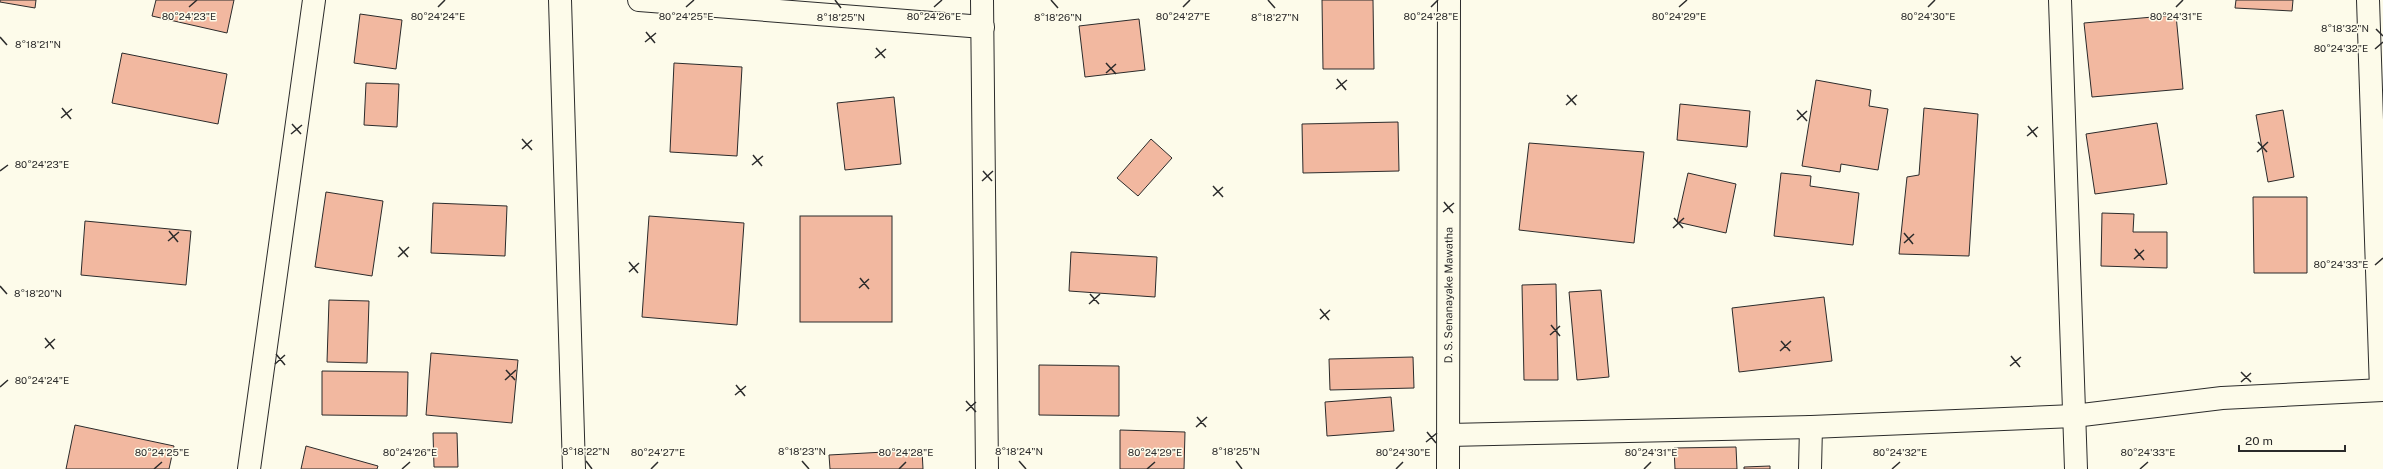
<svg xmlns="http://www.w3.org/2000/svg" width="2383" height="469" font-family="'Public Sans',sans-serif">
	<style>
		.building { fill: #f2b8a0; stroke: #2b2b2b }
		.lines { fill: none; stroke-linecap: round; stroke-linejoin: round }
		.street-casing { stroke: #2b2b2b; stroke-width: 24 }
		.secondary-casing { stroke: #2b2b2b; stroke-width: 24 }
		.street { stroke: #fdfbea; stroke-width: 22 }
		.secondary { stroke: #fdfbea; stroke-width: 22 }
		.ticks { fill: none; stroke: #2b2b2b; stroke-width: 1.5 }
		.labels { text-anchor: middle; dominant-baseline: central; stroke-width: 3; stroke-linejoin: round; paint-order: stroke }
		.street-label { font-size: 11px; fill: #2b2b2b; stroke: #fdfbea }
		.ticks-label { font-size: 10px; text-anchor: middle; fill: #2b2b2b; stroke: #fdfbea; stroke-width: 3; stroke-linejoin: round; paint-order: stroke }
	</style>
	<rect width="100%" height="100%" fill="#fdfbea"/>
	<g class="building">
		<polygon points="0,0 36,0 35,8 0,2"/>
		<polygon points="156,0 234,0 227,33 152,16"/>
		<polygon points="1322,0 1373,0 1374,69 1323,69"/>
		<polygon points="2236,0 2293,0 2292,11 2235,8"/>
		<polygon points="360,14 402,20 396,69 354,63"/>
		<polygon points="2176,15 2183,89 2092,97 2084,23"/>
		<polygon points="1139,19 1145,70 1085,77 1079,26"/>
		<polygon points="122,53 227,74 218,124 112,103"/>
		<polygon points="674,63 742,67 737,156 670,152"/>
		<polygon points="1816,80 1871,90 1869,106 1888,109 1878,170 1841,164 1840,172 1802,166"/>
		<polygon points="366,83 399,84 397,127 364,125"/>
		<polygon points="894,97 901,164 845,170 837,103"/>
		<polygon points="1680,104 1750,111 1747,147 1677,140"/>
		<polygon points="1924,108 1978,114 1969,256 1899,254 1907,177 1919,175"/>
		<polygon points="2283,110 2294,177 2268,182 2256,115"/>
		<polygon points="1398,122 1399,171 1303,173 1302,124"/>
		<polygon points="2157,123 2167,184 2095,194 2086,134"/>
		<polygon points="1151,139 1172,158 1138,196 1117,178"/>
		<polygon points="1529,143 1644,152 1634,243 1519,230"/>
		<polygon points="1688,173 1736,184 1726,233 1677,222"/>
		<polygon points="1781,173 1811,176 1810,186 1859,193 1853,245 1774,236"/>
		<polygon points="326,192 383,201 372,276 315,267"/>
		<polygon points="2253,197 2307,197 2307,273 2254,273"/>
		<polygon points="433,203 507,206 505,256 431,253"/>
		<polygon points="2102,213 2134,214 2133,232 2167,232 2167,268 2101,266"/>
		<polygon points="649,216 744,223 737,325 642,317"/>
		<rect x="800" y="216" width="92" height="106"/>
		<polygon points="85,221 191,231 186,285 81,275"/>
		<polygon points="1071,252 1157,257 1155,297 1069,291"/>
		<polygon points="1556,284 1558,380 1524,380 1522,285"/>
		<polygon points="1601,290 1609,377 1577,380 1569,292"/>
		<polygon points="1824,297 1832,361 1739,372 1732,308"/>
		<polygon points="329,300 369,301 367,363 327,362"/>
		<polygon points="431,353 518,360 512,423 426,415"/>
		<polygon points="1413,357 1414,388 1330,390 1329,359"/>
		<polygon points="1039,365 1119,366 1119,416 1039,415"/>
		<polygon points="322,371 408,372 407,416 322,415"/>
		<polygon points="1391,397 1394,431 1327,436 1325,402"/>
		<polygon points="75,425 174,446 169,469 66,469"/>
		<polygon points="1120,430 1185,432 1184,469 1120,469"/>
		<polygon points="433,433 457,433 458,467 434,467"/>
		<polygon points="306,446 378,466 377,469 301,469"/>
		<polygon points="1736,447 1737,469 1675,469 1674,448"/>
		<polygon points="922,450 923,469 830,469 829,455"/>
		<polygon points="1770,466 1770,469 1744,469 1744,467"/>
	</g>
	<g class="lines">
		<defs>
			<g id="street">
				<polyline points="560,0 574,469"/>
				<polyline points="639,0 983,27"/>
				<polyline points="982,0 987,469"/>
				<polyline points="2060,0 2076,469"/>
				<polyline points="2368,0 2381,390"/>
				<polyline points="1449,435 1811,427 2074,416 2222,398 2383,390"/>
				<polyline points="249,469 314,0"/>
				<polyline points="1810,469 1811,427"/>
			</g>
			<g id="secondary">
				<path id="s1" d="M1448 469 1449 0"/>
			</g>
		</defs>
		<use href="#street" class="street-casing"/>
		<use href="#secondary" class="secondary-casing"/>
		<use href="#street" class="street"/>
		<use href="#secondary" class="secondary"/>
	</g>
	<path class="ticks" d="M835 0 841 8M1051 0 1058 8M1268 0 1275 8M189 7 197 0M438 7 445 0M686 7 694 0M934 7 942 0M1183 7 1190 0M1431 7 1438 0M1679 7 1687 0M1928 7 1935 0M2176 7 2183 0M2376 29 2383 36M646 32 655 43M0 37 7 45M645 42 656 33M876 48 885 58M2375 49 2383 42M875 58 886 49M1106 63 1116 74M1106 73 1116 64M1337 79 1346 90M1336 89 1347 80M1567 95 1576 105M1566 105 1577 95M62 108 71 119M1797 110 1807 121M61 118 72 109M1797 120 1807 111M292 124 301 134M2028 126 2037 137M291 134 302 125M2027 136 2038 127M522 139 532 150M2258 142 2267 152M522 149 532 140M2257 152 2268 142M753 155 762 166M752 165 763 156M0 171 8 165M983 171 992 181M982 181 993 171M1213 186 1223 197M1213 196 1223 187M1444 202 1453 213M1443 212 1454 203M1674 218 1683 228M1673 228 1684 218M169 231 178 242M1904 233 1913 244M168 241 179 232M1904 243 1914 234M399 247 408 257M2135 249 2144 260M398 257 409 247M2134 259 2144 250M629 262 638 273M2375 265 2383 258M629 272 639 263M860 278 869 289M0 286 7 294M859 288 869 279M1090 294 1099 304M1089 304 1100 294M1320 309 1329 320M1320 319 1330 310M1551 325 1560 336M1550 335 1560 326M45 338 54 349M1781 341 1790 351M45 348 55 339M1780 351 1791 341M276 354 285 365M2011 356 2020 367M275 364 285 355M2010 366 2021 357M506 370 515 380M2241 372 2251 382M505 380 516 370M2241 382 2251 373M736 385 745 396M0 387 8 380M735 395 746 386M966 401 976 412M966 411 976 402M1197 417 1206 427M1196 427 1207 417M1427 432 1436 443M1426 442 1437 433M586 461 592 469M802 461 809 469M1019 461 1026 469M1236 461 1242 469M154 469 162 462M402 469 410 462M651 469 658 462M899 469 906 462M1147 469 1155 462M1396 469 1403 462M1644 469 1651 462M1892 469 1900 462M2140 469 2148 462"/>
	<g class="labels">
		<g class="street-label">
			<text stroke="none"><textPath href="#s1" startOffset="174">D. S. Senanayake Mawatha</textPath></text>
		</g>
	</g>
	<g class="ticks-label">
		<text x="189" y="20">80°24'23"E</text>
		<text x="438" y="20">80°24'24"E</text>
		<text x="686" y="20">80°24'25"E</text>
		<text x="1183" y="20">80°24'27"E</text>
		<text x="1431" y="20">80°24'28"E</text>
		<text x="1679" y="20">80°24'29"E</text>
		<text x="2176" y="20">80°24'31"E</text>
		<text x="934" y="20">80°24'26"E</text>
		<text x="1928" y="20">80°24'30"E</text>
		<text x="841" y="21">8°18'25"N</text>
		<text x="1058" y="21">8°18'26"N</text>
		<text x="1275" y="21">8°18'27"N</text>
		<text x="2345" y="32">8°18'32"N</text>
		<text x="38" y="48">8°18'21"N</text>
		<text x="2341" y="52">80°24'32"E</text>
		<text x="42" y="168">80°24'23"E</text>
		<text x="2341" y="268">80°24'33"E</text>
		<text x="38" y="297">8°18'20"N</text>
		<text x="42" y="384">80°24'24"E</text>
		<text x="586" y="455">8°18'22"N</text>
		<text x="802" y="455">8°18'23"N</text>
		<text x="1019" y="455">8°18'24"N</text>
		<text x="1236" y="455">8°18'25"N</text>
		<text x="162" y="456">80°24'25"E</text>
		<text x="410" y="456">80°24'26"E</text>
		<text x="658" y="456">80°24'27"E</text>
		<text x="906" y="456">80°24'28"E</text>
		<text x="1155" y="456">80°24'29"E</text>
		<text x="1403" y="456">80°24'30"E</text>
		<text x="1651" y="456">80°24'31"E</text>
		<text x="1900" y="456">80°24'32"E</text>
		<text x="2148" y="456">80°24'33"E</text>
	</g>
	<path d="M2239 445v6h106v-6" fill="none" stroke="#2b2b2b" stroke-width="2"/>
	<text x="2245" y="445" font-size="12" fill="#2b2b2b" stroke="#fdfbea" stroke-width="3" paint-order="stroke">20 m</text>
</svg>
